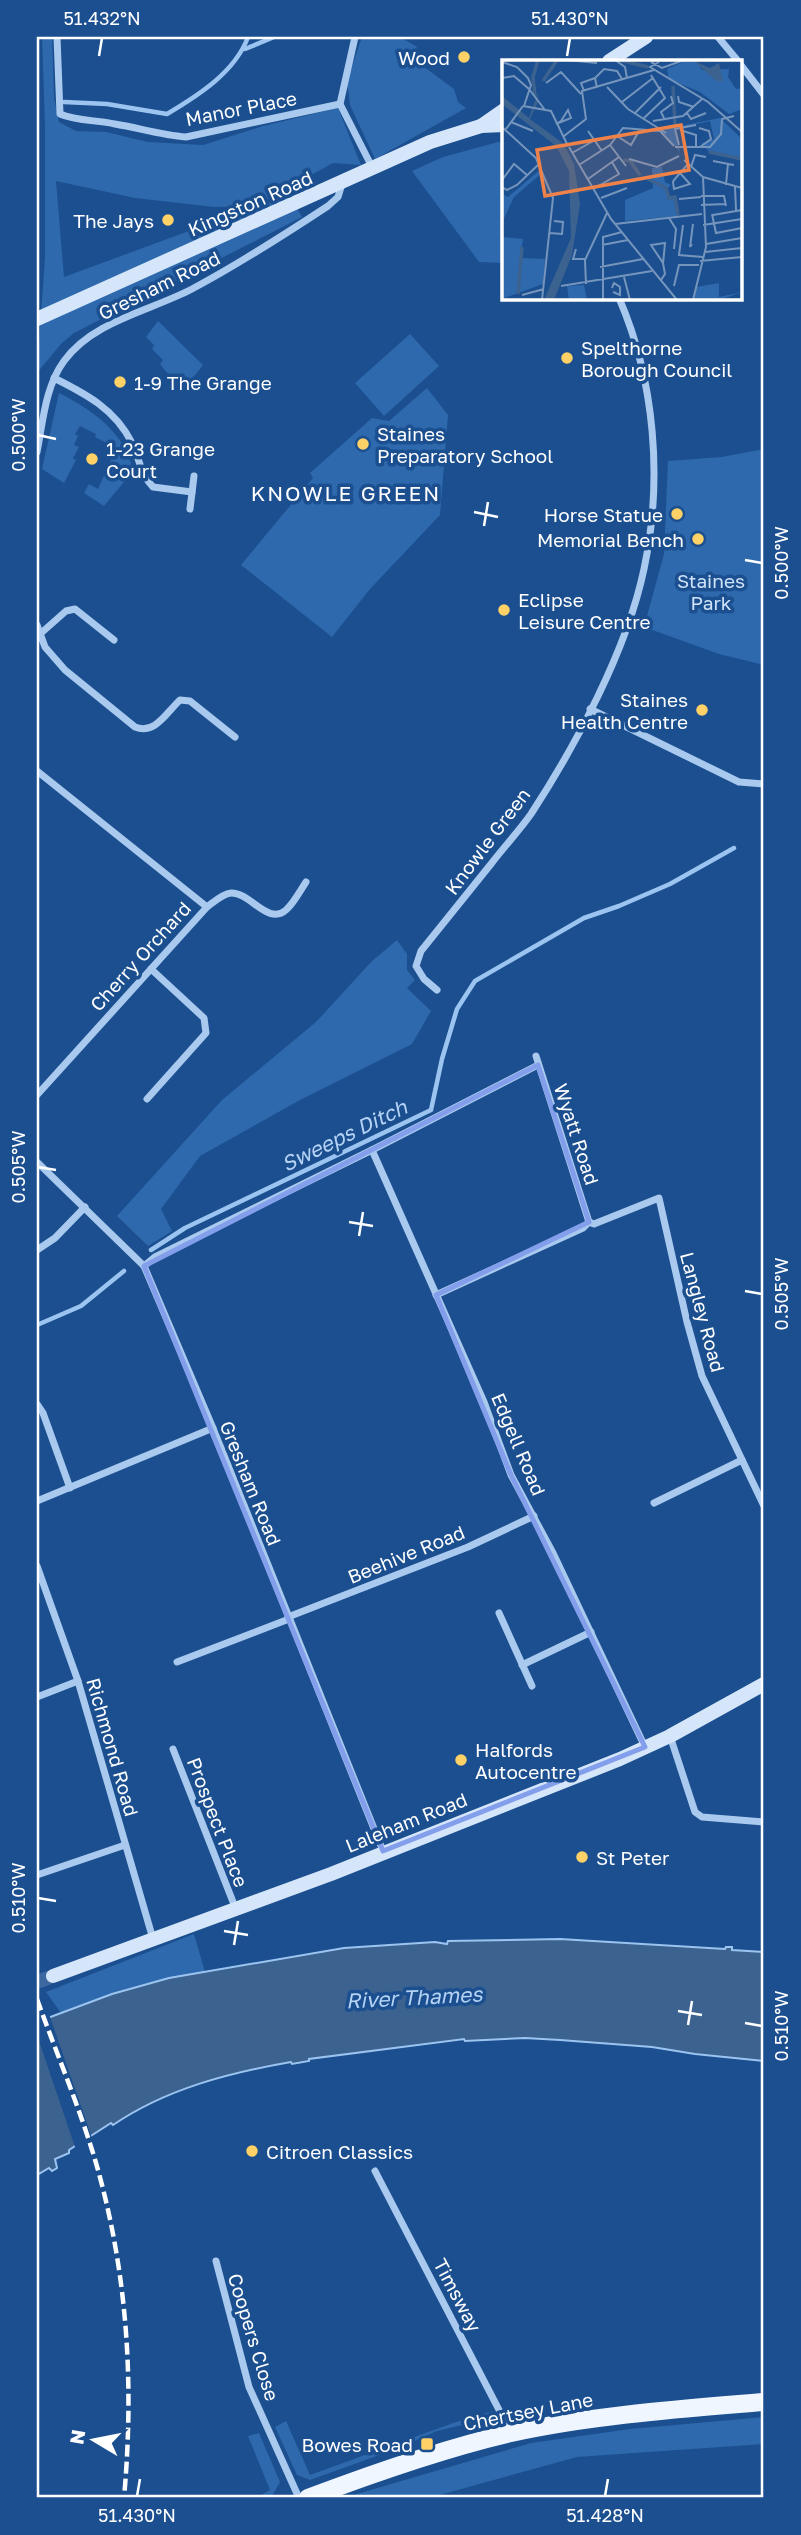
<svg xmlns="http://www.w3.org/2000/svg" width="801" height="2535" font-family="'Golos Text',sans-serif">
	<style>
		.green { fill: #2e69ad }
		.water { fill: #3c6290; stroke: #9cc4f0; stroke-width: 2 }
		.pier { fill: #1b4f8f }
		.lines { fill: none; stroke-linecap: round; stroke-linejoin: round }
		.stream { stroke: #9cc4f0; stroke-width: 4.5 }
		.secondary-tunnel { stroke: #3d69a0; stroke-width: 14; stroke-dasharray: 14 7; stroke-linecap: butt }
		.street { stroke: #a9c9ee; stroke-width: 7 }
		.secondary { stroke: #d6e6fa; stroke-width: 14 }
		.primary { stroke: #f0f6ff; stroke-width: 18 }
		.rail { stroke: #fff; stroke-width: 4.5; stroke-dasharray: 12 5; stroke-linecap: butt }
		.marked { fill: none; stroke: #839eea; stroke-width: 5; stroke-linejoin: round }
		.ticks { fill: none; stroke: #fff; stroke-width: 2.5 }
		.poi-dot { fill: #ffd166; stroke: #1b4f8f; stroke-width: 2.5 }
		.labels { text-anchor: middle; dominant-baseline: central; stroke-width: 7; stroke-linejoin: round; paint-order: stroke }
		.poi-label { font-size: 19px; fill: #fff; stroke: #1b4f8f; text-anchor: start }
		.street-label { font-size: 19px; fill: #fff; stroke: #1b4f8f }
		.park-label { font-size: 19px; fill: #cfe3fa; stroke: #1b4f8f }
		.neighbourhood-label { font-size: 21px; letter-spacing: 2px; fill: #fff; stroke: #1b4f8f }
		.water-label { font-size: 21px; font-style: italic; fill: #b5d3f5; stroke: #1b4f8f }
		.inset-river { fill: none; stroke: #3c6290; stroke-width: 3.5 }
		.inset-road { fill: none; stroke: #7695bc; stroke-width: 2 }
		.view { fill: #ee8249; fill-opacity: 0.15; stroke: #ee8249; stroke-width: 3.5 }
		.inset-edge { fill: none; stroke: #fff; stroke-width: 3.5 }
		.neatline { fill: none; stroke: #fff; stroke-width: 2.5 }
		.ticks-label { font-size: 18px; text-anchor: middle; fill: #fff }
	</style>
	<rect width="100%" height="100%" fill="#1b4f8f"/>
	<g class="green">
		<polygon points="42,37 52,37 54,98 59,122 76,131 106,132 148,142 203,145 263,126 338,108 361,165 333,163 255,206 214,207 135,198 56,181 64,277 216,221 226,221 289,194 302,217 74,333 61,344 37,373 45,257 45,127"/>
		<polygon points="362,37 400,37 417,47 412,58 454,89 458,102 466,108 375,159 350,105 347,81"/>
		<polygon points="498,142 504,143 503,263 479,262 412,171 443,157"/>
		<polygon points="158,321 203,365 182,392 160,364 163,360 152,349 154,345 146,337"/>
		<polygon points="410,334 439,366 384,416 355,383"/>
		<polygon points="427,388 448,415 440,515 370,589 332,637 241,565 313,478 310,473 372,418 389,421"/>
		<path d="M59 393C91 409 126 433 133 471L104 506 84 493 89 484 98 489 116 448 95 437 96 434 80 426 75 434 78 436 74 445 79 447 73 458 76 460 64 483 42 469Z"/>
		<polygon points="764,449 764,665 719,654 644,627 664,554 668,461 722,457"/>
		<polygon points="397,940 407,954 407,970 415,980 407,988 431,1011 412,1044 300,1100 200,1156 161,1209 172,1231 148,1246 117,1216 222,1100 316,1022 372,961"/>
		<path d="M194 1934 205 1972C155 1981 109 1995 61 2013L46 1992Z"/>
		<polygon points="493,2411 491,2417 488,2419 437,2431 396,2449 310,2480 297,2475 275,2427 286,2421 310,2475 453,2423"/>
		<polygon points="764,2417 764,2444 577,2457 429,2498 343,2498 531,2443 630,2429"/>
		<polygon points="259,2433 280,2482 271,2498 256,2498 270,2490 248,2436"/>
	</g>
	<path class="water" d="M560 1939 725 1949 726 1947H732V1950L764 1952V2061L695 2054 652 2047 560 2040 525 2038 465 2041 464 2039 309 2059V2061L292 2064 291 2062C228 2073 166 2089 113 2125L111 2123 69 2150V2153L55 2159 57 2168 52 2171 49 2168 37 2175V2022L112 1994 169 1978 344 1948 435 1942 447 1944 448 1941Z"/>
	<polygon class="pier" points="49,2014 92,2138 76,2150 37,2035 37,2019"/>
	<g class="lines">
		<g class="stream">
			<polyline points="245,49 274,37"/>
			<path d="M64 102 107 104 167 114C199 95 235 72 248 37"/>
			<polyline points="151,1250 185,1228 431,1110 442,1059 457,1009 475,981 584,918 619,906 670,884 734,848"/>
			<polyline points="37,1325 81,1306 124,1271"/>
		</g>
		<polyline class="secondary-tunnel" points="37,1982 53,1976"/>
		<g class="street">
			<path d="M57 37 60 114C76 121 97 120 115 124 139 128 161 135 186 137L340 104"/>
			<polyline points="355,37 340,104 372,167"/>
			<polyline points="718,37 738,61"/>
			<polyline points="740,64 764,95"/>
			<path d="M54 378C86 394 115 409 132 443 139 458 141 475 153 487L192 492"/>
			<path d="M37 452C43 422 45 387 64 361 93 321 150 311 192 289 239 264 284 235 328 206L338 197 342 184"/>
			<polyline points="190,509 194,476"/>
			<path d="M37 625 45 647 65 670 135 727C155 735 166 713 180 700L190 701 235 737"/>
			<polyline points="40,634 66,611 75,609 114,640"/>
			<polyline points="590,709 739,782 764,784"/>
			<polyline points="37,771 207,907 37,1095"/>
			<path d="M207 907C214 902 222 894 231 893 250 892 268 926 286 910 294 903 300 891 306 882"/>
			<path d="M437 990 424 979 416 966 421 951C444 922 468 893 491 864 504 847 519 831 531 814 576 745 627 650 644 569 663 480 655 381 619 298"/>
			<polyline points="536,1056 589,1222"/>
			<polyline points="147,1099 206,1033 204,1018 151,969"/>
			<polyline points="372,1150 484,1402 511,1475 553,1553 645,1747"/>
			<polyline points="37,1162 144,1266 213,1428 383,1851"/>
			<polyline points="37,1250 55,1238 85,1207"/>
			<polyline points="144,1266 155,1257 372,1150 538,1065"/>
			<polyline points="436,1295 583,1228 589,1222 594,1224 659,1198 687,1322 702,1376 764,1506"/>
			<polyline points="37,1404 43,1413 70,1488"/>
			<polyline points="37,1501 213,1428"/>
			<polyline points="654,1503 742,1460"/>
			<polyline points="37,1566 78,1681 153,1939"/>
			<polyline points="499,1613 532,1686"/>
			<polyline points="288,1617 468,1547 534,1516"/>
			<polyline points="177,1662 289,1619"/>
			<polyline points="522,1665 591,1632"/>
			<polyline points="37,1697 78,1681"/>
			<polyline points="670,1736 695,1812 702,1817 764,1822"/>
			<polyline points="173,1749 235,1907"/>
			<polyline points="37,1875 125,1845"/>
			<polyline points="375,2171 511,2433"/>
			<polyline points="216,2261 249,2387 299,2498"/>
		</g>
		<g class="secondary">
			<polyline points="609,61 646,37"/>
			<polyline points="481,126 504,110"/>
			<polyline points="37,319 430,142 481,126 504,125"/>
			<polyline points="53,1976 331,1874 620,1759 670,1736 764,1684"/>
		</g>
		<path class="primary" d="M308 2498C374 2473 442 2449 511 2433 594 2415 680 2409 764 2402"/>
		<path class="rail" d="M37 1999C57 2055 82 2113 98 2170 128 2278 134 2387 124 2498"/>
	</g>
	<path class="marked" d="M538 1065 589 1222 436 1295 511 1475 645 1747 383 1851 144 1266Z"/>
	<path class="ticks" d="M99 56 102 38M567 56 570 38M38 435 56 439M474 512 498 517M484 526 488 502M745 560 762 563M38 1167 56 1170M349 1222 373 1226M359 1236 363 1212M745 1291 762 1294M38 1898 56 1901M224 1931 248 1935M234 1945 238 1921M678 2011 702 2015M745 2023 762 2026M688 2025 692 2001M137 2496 140 2479M605 2496 608 2479"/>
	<g class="poi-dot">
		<circle cx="464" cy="57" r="7"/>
		<circle cx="168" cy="220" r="7"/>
		<circle cx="567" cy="358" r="7"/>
		<circle cx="120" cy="382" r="7"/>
		<circle cx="363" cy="444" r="7"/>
		<circle cx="92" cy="459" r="7"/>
		<circle cx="677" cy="514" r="7"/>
		<circle cx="698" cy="539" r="7"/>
		<circle cx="504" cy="610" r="7"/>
		<circle cx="702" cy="710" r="7"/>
		<circle cx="461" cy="1760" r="7"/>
		<circle cx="582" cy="1857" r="7"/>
		<circle cx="252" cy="2151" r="7"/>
		<rect x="420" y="2437" width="14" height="14" rx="3.5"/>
	</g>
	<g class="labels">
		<g class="poi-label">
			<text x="450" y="57" text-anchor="end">Wood</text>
			<text x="154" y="220" text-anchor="end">The Jays</text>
			<text x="581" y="347">Spelthorne<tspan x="581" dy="22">Borough Council</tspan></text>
			<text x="134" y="382">1-9 The Grange</text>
			<text x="377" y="433">Staines<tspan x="377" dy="22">Preparatory School</tspan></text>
			<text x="106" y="448">1-23 Grange<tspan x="106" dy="22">Court</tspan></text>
			<text x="663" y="514" text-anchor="end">Horse Statue</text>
			<text x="684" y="539" text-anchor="end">Memorial Bench</text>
			<text x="518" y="599">Eclipse<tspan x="518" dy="22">Leisure Centre</tspan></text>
			<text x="688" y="699" text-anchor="end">Staines<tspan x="688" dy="22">Health Centre</tspan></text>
			<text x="475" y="1749">Halfords<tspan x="475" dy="22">Autocentre</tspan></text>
			<text x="596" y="1857">St Peter</text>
			<text x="266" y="2151">Citroen Classics</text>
			<text x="413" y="2444" text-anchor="end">Bowes Road</text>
		</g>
		<g class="street-label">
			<text transform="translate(241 108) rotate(-11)">Manor Place</text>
			<text transform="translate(250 203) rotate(-24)">Kingston Road</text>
			<text transform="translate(159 285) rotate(-26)">Gresham Road</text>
			<text transform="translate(487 841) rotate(-53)">Knowle Green</text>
			<text transform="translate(140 956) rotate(-48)">Cherry Orchard</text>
			<text transform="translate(577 1134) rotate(72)">Wyatt Road</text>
			<text transform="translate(703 1312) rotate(75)">Langley Road</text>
			<text transform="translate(519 1444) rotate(67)">Edgell Road</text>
			<text transform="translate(251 1483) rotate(68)">Gresham Road</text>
			<text transform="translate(406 1554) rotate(-22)">Beehive Road</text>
			<text transform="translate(113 1747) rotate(74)">Richmond Road</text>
			<text transform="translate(218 1822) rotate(69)">Prospect Place</text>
			<text transform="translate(406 1822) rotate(-22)">Laleham Road</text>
			<text transform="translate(458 2295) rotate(62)">Timsway</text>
			<text transform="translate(254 2337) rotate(73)">Coopers Close</text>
			<text transform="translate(528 2411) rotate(-11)">Chertsey Lane</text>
		</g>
		<g class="park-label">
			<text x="711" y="580">Staines<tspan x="711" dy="22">Park</tspan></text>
		</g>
		<g class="neighbourhood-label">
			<text x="346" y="493">KNOWLE GREEN</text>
		</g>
		<g class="water-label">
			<text transform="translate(344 1135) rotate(-26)">Sweeps Ditch</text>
			<text transform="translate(414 1997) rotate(-3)">River Thames</text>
		</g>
	</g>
	<g transform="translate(502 60)">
		<rect width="240" height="240" fill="#1b4f8f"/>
		<path d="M185 0H194L200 10 227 9 226 17 234 29 240 28V49L227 54 198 32 167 19 165 9ZM218 58 240 79V99L207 92 200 83 212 79 208 61 173 69 178 92 158 70ZM160 107 163 122 169 125 165 129 167 138H174L176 156 123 161V140L151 128 150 108ZM39 109 50 142 40 113 12 137 0 163V134L6 137ZM0 177 21 179 18 198 43 199 41 224 0 239ZM217 223V237L240 232 217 240H192L194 227ZM82 225 85 240H67L65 226Z" fill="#2e69ad"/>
		<path d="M192 1 208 8 217 3 221 21H214ZM36 33V42L28 59 62 84 72 104 78 144 70 195 52 240H42L69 178 67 111 54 86 0 44V36L27 58Z" fill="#3c6290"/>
		<path class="inset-river" d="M117 0 146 7M41 21 55 0M171 26 173 66M33 36 31 17 36 0M207 92 240 99M121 100 128 101 138 115M146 119 164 128 167 138 173 137 176 155M16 234 20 187"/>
		<path class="inset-road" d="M65 0 95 3M113 0 123 7 125 18M0 2 15 7 26 18 29 25 22 46M149 2 160 8 182 0M157 2 148 7 206 42 240 72M0 18 12 16 27 29M44 23 59 12 79 34M105 27 126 49 164 73M95 28 93 18 102 9 115 11 120 19M27 29 43 50M82 31 79 23 93 18M176 36 177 42 192 47M120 42 151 18M21 46 49 51 66 86M66 50 69 58 54 64 59 61ZM133 53 159 27M185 53 189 59 204 53M142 58 163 38 149 15M162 58 159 52 171 43 169 36M151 61 181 56 200 39M9 62 31 71M0 67 34 98 51 138 40 240M197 68 207 71 209 79 198 87M4 69 21 46M178 70 194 75V87M86 71 100 91M62 76 84 59 80 31 152 10M115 76 129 85 137 71M108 85 124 106M177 85 173 69 194 65M67 87 109 159 175 240M173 87H208L219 74 220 59 232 56M70 93 93 80M127 99 155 107 177 96M182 100 201 117 240 128M211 101 232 105M77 105 108 85 121 68 158 71 172 86M189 107 193 95 204 97M178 113 188 124 172 129 171 122 172 120 178 113 186 104M86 119 117 97M0 120 12 104 25 115M224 125 226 103M0 127 5 130 15 125 37 104M233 127 234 150M93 128 117 114 110 102M199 136H222L224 146M99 138 125 128M177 139 199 137M199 145 223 144M210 154 214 173 240 168M211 155 240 150M167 158 174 169 172 189M113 164 200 154M181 165 177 195 201 197M201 165 240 159M48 173 60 174 61 162 52 161M190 184 188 187 191 164M204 184 240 178M100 185 126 180M74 189 71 199H83M203 192 240 188M198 201 240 197M98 207 141 199M122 217 128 240M159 220 163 214 161 203 149 185 163 183 161 204M84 224 83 200 105 153M59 226 150 211M172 226 177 205H197M110 228 112 223 118 227V235L111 232M20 235 42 229M101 240V177L120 172M191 240 204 187 201 117"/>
		<path class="view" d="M179 65 187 110 43 136 35 90Z"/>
		<rect width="240" height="240" class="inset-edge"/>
	</g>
	<rect width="801" height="2535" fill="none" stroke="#1b4f8f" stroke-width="77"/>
	<g transform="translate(94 2440) rotate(280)" stroke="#1b4f8f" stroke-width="5" paint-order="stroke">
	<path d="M0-5L12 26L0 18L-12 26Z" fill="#ffffff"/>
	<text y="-10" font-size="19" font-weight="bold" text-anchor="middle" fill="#ffffff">N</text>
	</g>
	<rect x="38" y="38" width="724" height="2458" class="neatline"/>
	<g class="ticks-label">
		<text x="102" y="25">51.432°N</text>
		<text x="570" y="25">51.430°N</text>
		<text transform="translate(19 435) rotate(-90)" y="6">0.500°W</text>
		<text transform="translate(782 563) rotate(-90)" y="6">0.500°W</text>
		<text transform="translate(19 1167) rotate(-90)" y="6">0.505°W</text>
		<text transform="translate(782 1294) rotate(-90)" y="6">0.505°W</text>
		<text transform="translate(19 1898) rotate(-90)" y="6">0.510°W</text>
		<text transform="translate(782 2026) rotate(-90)" y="6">0.510°W</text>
		<text x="137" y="2522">51.430°N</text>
		<text x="605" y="2522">51.428°N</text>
	</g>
</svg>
